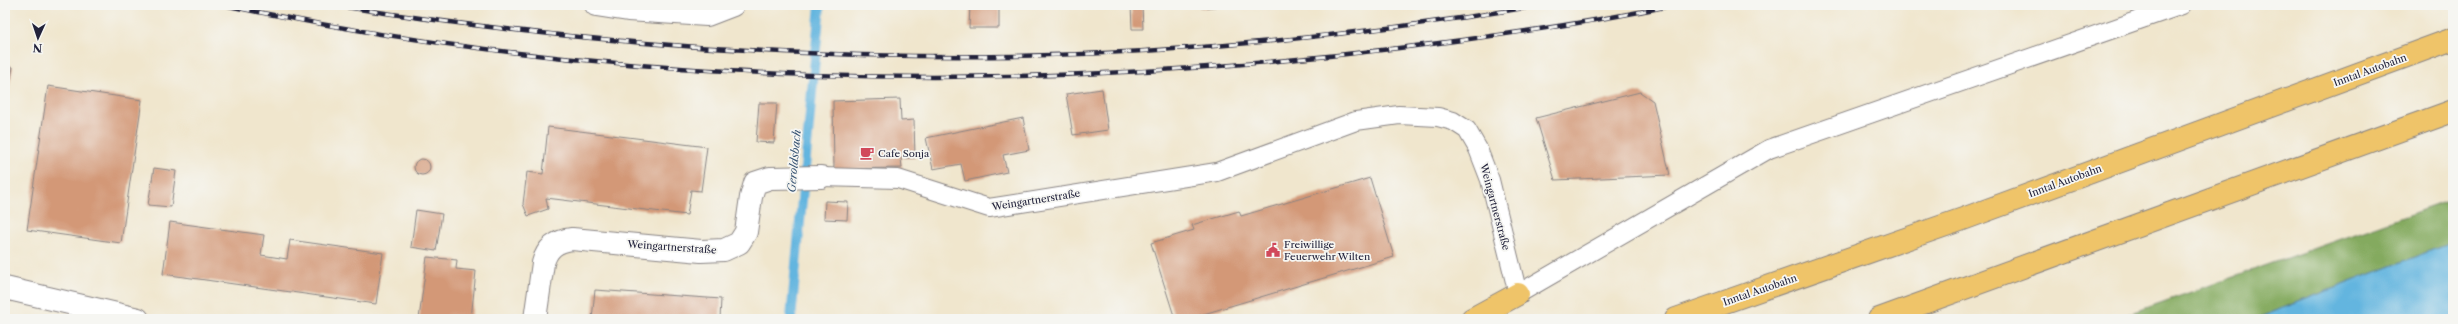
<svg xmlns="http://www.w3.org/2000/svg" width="2458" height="324" font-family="'Libre Caslon Text',serif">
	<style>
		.forest { fill: #84aa5f; stroke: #53664d }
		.water { fill: #64b5df; stroke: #436c8d }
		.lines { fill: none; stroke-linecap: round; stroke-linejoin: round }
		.stream { stroke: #64b5df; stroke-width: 10 }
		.building { fill: #d39877 }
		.lane-casing { stroke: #898484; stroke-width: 20 }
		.street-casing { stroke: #898484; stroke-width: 24 }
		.highway-casing { stroke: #898484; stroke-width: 24 }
		.lane { stroke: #fff; stroke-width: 18 }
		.street { stroke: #fff; stroke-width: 22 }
		.highway { stroke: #efc469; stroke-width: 22 }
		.rail-casing { stroke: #22223b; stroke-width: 4.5 }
		.rail { stroke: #f6f6f2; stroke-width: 3; stroke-dasharray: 9; stroke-linecap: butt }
		.labels { text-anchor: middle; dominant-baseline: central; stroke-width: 3.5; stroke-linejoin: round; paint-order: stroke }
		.street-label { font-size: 10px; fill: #22223b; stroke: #f6f6f2 }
		.poi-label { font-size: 10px; fill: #22223b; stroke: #f6f6f2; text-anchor: start }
		.water-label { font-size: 11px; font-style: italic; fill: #395574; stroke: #f6f6f2 }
	</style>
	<rect width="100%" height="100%" fill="#f6f6f2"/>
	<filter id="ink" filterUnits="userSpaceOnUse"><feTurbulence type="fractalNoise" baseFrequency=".025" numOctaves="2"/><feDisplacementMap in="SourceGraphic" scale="8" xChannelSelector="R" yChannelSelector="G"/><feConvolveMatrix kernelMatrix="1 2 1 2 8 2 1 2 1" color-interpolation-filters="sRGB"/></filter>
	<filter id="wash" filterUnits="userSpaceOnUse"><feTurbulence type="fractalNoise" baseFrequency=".012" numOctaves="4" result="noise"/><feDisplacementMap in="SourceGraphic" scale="16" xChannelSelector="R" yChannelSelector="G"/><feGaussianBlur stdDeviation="0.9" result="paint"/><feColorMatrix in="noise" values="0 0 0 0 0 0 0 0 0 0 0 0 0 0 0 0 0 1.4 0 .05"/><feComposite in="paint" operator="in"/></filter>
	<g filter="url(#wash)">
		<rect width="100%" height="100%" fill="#f0e6cd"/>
		<polygon class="forest" points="2453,199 2453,242 2255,319 2115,319"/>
		<polygon class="water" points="2453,242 2453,319 2255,319"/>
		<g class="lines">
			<polyline class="stream" points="791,319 820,5"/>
		</g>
		<g id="blocks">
			<g class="building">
				<polygon points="970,5 999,5 999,28 969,28"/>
				<polygon points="1131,5 1142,5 1143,29 1132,29"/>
				<polygon points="1201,5 1223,5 1223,6 1201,8"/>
				<polygon points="1267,5 1293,5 1293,6 1268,8"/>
				<polygon points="5,66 13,67 6,105 5,105"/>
				<polygon points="48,86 142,100 121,243 27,230"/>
				<polygon points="1102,89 1108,130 1073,135 1066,94"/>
				<polygon points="1640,92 1653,101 1670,175 1555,180 1536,118"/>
				<polygon points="900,99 901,121 914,120 915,158 901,158 902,168 834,169 833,101"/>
				<polygon points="759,103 777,103 774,143 756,142"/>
				<polygon points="1023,118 1029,150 1003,155 1007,172 965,181 961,164 933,169 926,138"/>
				<polygon points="548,127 707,147 701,191 691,190 687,215 546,198 548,209 528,216 523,204 527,172 543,174"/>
				<circle cx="422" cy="167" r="8"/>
				<polygon points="154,168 176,171 171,207 148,205"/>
				<polygon points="1370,178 1394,257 1187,319 1175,319 1151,243 1194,230 1192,225 1239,211 1241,216"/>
				<polygon points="825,201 848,202 847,220 824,219"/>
				<polygon points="416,210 442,214 436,251 411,247"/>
				<polygon points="170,222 264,235 261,255 287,259 290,240 383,253 376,304 163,274"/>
				<polygon points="427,257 457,260 456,269 476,271 471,319 419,319"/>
				<polygon points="595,290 721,299 720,319 592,319"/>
			</g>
		</g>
	</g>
	<g filter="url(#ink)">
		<use href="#blocks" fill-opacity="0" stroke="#898484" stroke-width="1"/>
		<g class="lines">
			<defs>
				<polyline id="lane" points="821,177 898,179 989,208 1217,172 1356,121 1399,115 1438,117 1453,121 1467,130 1478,149 1490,180 1518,294 1769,149 2182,5"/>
				<g id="street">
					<polyline points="596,5 628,10 707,15 733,5"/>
					<polyline points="5,288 138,319"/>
					<path d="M535 319 543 263C547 248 556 241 572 239L701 251 724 250 739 243 746 232 751 197 755 183 770 178 821 177"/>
				</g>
				<g id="highway">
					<polyline points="1472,319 1518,294"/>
					<polyline points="1676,319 1963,219 2453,39"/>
					<polyline points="1879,319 2453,111"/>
				</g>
			</defs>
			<use href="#lane" class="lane-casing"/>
			<use href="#street" class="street-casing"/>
			<use href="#highway" class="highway-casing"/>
			<use href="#lane" class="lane"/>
			<use href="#street" class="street"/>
			<use href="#highway" class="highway"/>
			<defs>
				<g id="rail">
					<path d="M224 5C607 86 1011 96 1399 48 1491 37 1583 24 1674 5"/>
					<path d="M333 5C558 41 787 59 1015 56 1191 53 1369 34 1543 5"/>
				</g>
			</defs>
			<use href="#rail" class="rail-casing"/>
			<use href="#rail" class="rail"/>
		</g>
	</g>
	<defs>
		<symbol id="cafe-bare" viewBox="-9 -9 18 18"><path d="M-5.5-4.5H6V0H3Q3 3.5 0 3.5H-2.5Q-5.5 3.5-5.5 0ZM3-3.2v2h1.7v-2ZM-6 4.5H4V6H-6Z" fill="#d1495b" stroke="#f6f6f2" stroke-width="2.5" paint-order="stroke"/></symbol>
		<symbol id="civic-bare" viewBox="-9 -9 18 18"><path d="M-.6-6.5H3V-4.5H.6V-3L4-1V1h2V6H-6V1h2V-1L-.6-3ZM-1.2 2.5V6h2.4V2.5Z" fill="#d1495b" stroke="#f6f6f2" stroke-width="2.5" paint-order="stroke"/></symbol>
	</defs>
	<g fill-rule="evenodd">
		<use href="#cafe-bare" x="857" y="143" width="20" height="20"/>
		<use href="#civic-bare" x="1263" y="240" width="20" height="20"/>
	</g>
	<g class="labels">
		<g class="street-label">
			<text transform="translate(2370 70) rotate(-20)">Inntal Autobahn</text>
			<text transform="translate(2065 181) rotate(-20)">Inntal Autobahn</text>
			<text transform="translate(1036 200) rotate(-9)">Weingartnerstraße</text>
			<text transform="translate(1495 207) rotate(75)">Weingartnerstraße</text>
			<text transform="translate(672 247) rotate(4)">Weingartnerstraße</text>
			<text transform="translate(1760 290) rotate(-19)">Inntal Autobahn</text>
		</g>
		<g class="poi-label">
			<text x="878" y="153">Cafe Sonja</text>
			<text x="1284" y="244">Freiwillige<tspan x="1284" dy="12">Feuerwehr Wilten</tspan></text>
		</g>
		<g class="water-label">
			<text transform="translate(794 161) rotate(-85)">Geroldsbach</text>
		</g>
	</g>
	<rect width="2458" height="324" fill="none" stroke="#f6f6f2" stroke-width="20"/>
	<g transform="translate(38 38) rotate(183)" stroke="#f6f6f2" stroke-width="3" paint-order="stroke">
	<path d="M0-3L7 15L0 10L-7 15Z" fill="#22223b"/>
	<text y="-6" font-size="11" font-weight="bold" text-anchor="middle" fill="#22223b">N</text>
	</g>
</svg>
